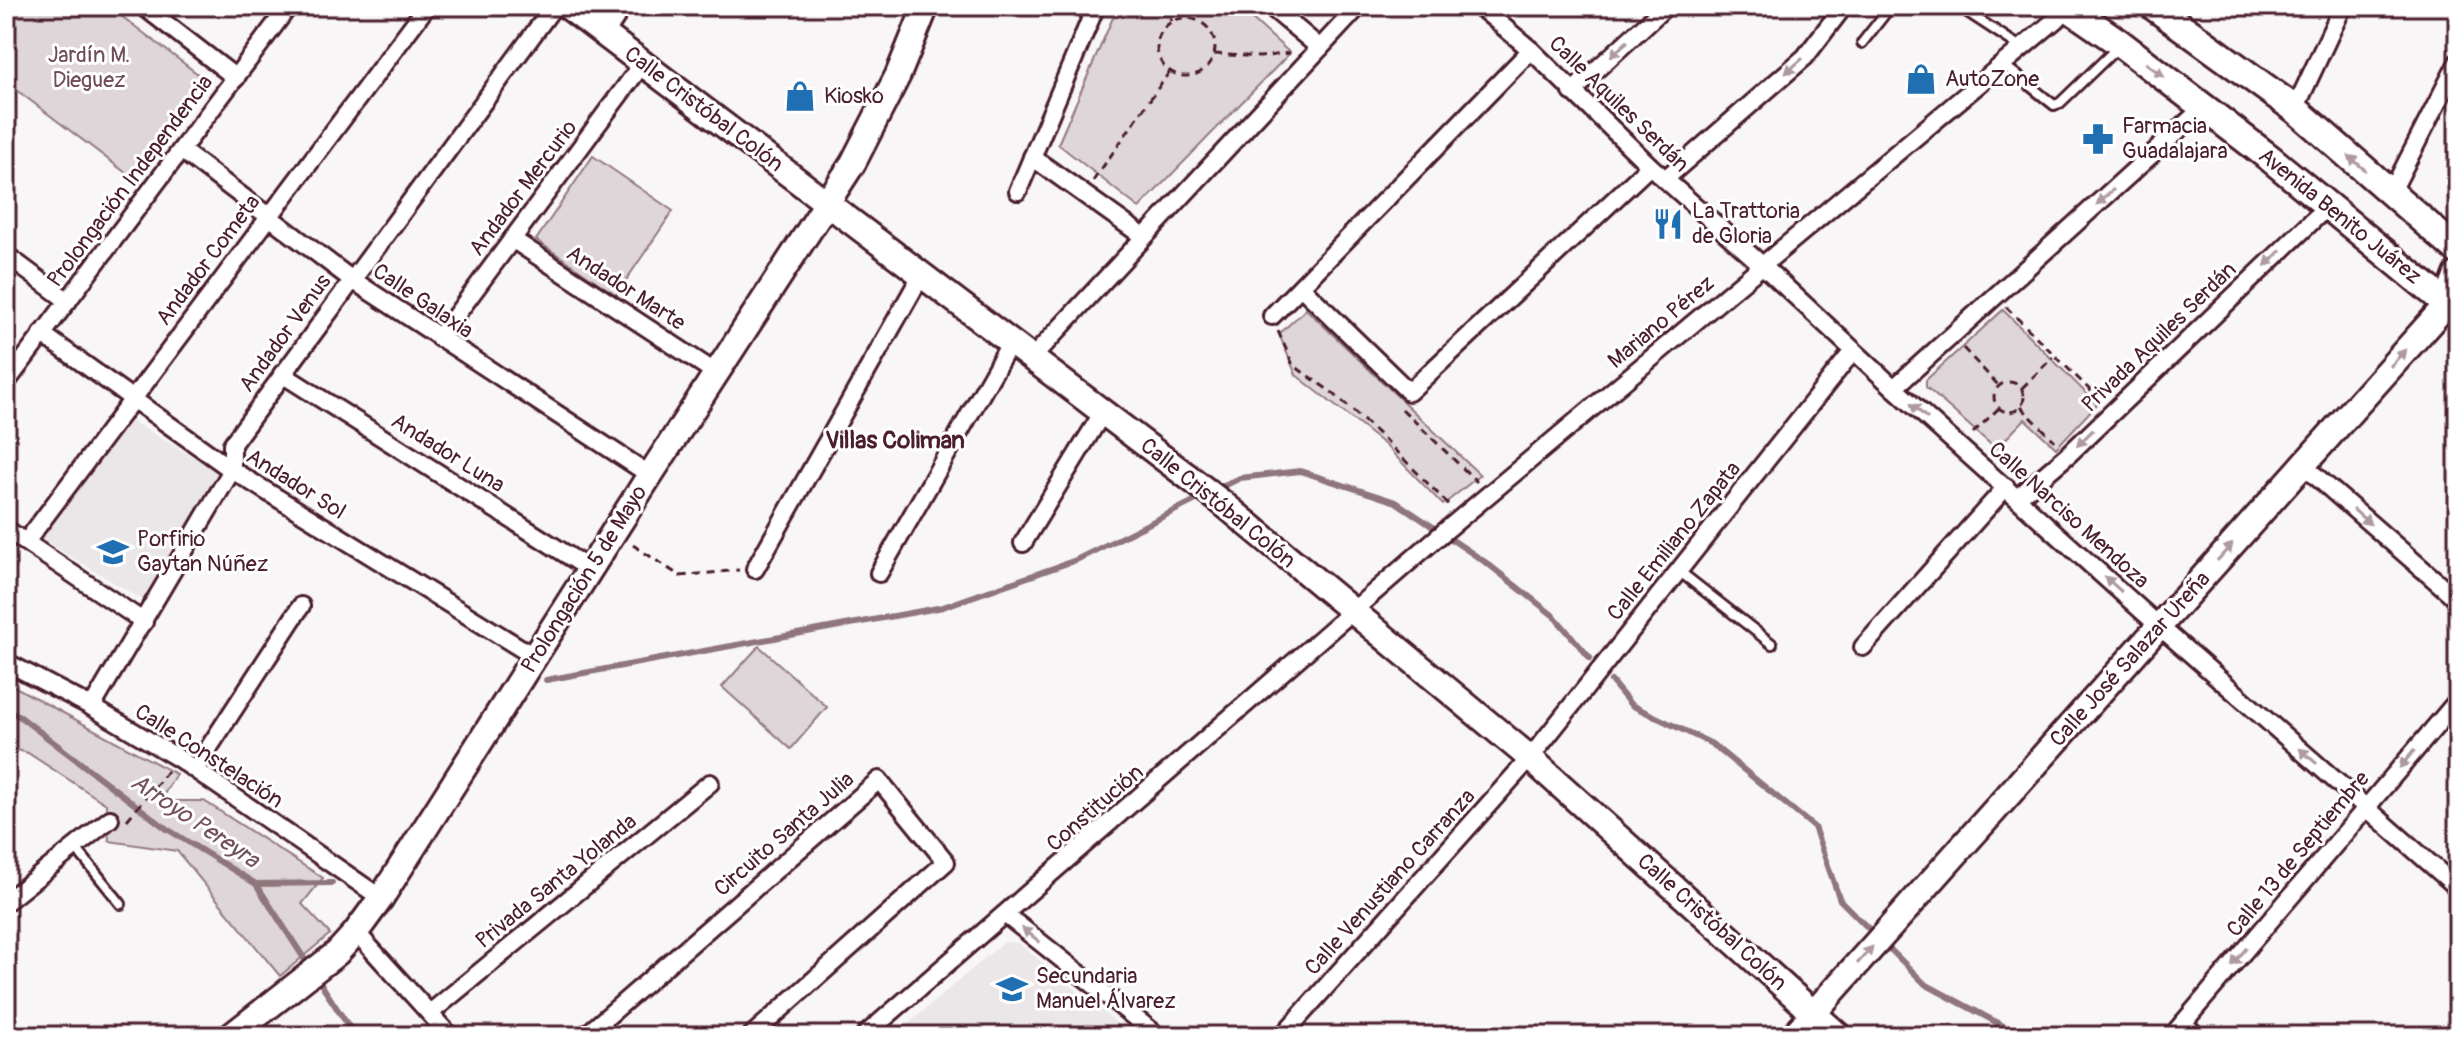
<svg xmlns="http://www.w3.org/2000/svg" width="2464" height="1042" font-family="Pangolin,sans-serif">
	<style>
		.built { fill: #ebe6e8 }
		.green { fill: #ded6d9; stroke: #947a82; stroke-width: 2 }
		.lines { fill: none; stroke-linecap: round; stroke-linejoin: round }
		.stream { stroke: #8f747b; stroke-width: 6 }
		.lane-casing { stroke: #4a1f2b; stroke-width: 14 }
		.street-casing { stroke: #4a1f2b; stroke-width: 22 }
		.secondary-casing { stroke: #4a1f2b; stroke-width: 30 }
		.primary-casing { stroke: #4a1f2b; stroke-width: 32 }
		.path { stroke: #4a1f2b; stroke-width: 3; stroke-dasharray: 8 6; stroke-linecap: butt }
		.lane { stroke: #fff; stroke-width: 8 }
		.street { stroke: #fff; stroke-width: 16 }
		.secondary { stroke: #fff; stroke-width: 24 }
		.primary { stroke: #fff; stroke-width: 26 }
		.oneway { fill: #ae9aa0 }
		.labels { text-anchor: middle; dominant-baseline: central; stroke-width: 6; stroke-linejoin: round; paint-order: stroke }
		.park-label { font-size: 22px; fill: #6f4d56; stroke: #fff }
		.poi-label { font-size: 22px; fill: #4a1f2b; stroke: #fff; text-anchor: start }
		.street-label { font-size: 22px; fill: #4a1f2b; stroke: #fff }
		.neighbourhood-label { font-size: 24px; font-weight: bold; fill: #4a1f2b; stroke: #fff }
		.water-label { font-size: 24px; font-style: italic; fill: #72515a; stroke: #fff }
	</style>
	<rect width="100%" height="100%" fill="#f8f6f7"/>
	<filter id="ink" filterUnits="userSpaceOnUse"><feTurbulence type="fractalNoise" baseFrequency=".0125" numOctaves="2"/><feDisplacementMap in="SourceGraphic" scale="16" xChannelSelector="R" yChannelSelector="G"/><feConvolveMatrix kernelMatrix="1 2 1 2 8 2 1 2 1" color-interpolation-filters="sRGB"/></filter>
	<g filter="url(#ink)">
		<g class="built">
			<polygon points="130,420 219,472 143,600 40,538"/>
			<polygon points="1004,942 1018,943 1133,1036 894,1036"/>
		</g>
		<g class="green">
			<polygon points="6,6 108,6 207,81 134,179 6,82"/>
			<polygon points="1118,6 1238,6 1290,53 1139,208 1058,144"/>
			<polygon points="593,156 673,211 616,295 536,240"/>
			<polygon points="1306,309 1480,475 1443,505 1385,445 1296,375 1279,334"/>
			<polygon points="2003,310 2097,404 2056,448 2025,419 1996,449 1926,387 1926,380"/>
			<polygon points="759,646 827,707 791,749 722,687"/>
			<polygon points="6,682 176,774 160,801 204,801 323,878 302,904 330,934 280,976 177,851 109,841 106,804 28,753 6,747"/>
		</g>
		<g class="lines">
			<g class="stream">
				<polyline points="1218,489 1240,478 1300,471 1396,502 1488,564 1554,616 1590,658"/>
				<polyline points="546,680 943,607 1076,560 1204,496"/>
				<polyline points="1611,681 1631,705 1712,744 1814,827 1840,900 1872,932"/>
				<polyline points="6,709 19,716 167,829 256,884 309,966"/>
				<polyline points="256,884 332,883"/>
				<polyline points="1888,947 1925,984 2007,1028 2028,1036"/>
				<polyline points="315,975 355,1036"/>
			</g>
			<defs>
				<g id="lane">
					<polyline points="1958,6 2022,48"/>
					<polyline points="1862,43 1891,6"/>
					<polyline points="2004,65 2054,105 2060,103 2118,47"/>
					<polyline points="1679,571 1772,644"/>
					<polyline points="75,847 121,904"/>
				</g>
				<g id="street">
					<polyline points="143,6 236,78"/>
					<polyline points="1270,6 1320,48"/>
					<polyline points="1479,6 1531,50 1650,166 1763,266 1894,388 2159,626 2458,888"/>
					<polyline points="605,34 623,6"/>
					<polyline points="1572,92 1666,6"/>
					<polyline points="2295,109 2343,6"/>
					<polyline points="181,150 351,279 650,475"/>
					<polyline points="1032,157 1144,237"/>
					<polyline points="1665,179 1805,57 1844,6"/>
					<polyline points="1018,191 1096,6"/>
					<polyline points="2391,193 2458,62"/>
					<polyline points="512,239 716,373"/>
					<polyline points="6,255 68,301"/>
					<polyline points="1301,287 1409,392 1650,166"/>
					<polyline points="1272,316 1531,50"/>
					<polyline points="42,334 232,470 535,657"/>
					<polyline points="439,338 643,63"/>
					<polyline points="1032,358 1359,6"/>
					<polyline points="282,374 591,570"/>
					<polyline points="6,383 289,6"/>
					<polyline points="1894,388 2204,107"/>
					<polyline points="2303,465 2458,600"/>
					<polyline points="2017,498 2069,454 2329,205"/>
					<polyline points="6,529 144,622"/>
					<polyline points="26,542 427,6"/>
					<polyline points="1023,543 1103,412"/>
					<polyline points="755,569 922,274"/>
					<polyline points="879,573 1011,342"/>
					<polyline points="1863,647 2006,487"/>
					<polyline points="6,662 92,707 178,758 381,898"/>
					<polyline points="92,707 232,470 232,444 554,6"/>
					<polyline points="195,769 301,606"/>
					<polyline points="6,902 110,819"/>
					<polyline points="1006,915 1158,1036"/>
					<polyline points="356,932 450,1036"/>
					<polyline points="430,1013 710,783"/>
					<polyline points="2183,1023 2197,1036"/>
					<polyline points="585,1036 879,780 946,862 751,1036"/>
					<polyline points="864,1036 1432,542 2072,6"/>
					<polyline points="1282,1036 1530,758 1853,351"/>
					<polyline points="2172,1036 2458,700"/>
				</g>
				<g id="secondary">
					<polyline points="567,6 1220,501 1530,758 1839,1036"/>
					<polyline points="231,1036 337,953 356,932 381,898 650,475 853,163 898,75 926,6"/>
					<polyline points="1793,1036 2447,304"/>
				</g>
				<g id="primary">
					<polyline points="2066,6 2121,44 2271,159 2458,313"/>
					<polyline points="2153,6 2295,109 2458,251"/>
					<polyline points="2447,304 2458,275"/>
				</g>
			</defs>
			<use href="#lane" class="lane-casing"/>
			<use href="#street" class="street-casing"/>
			<use href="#secondary" class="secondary-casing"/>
			<use href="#primary" class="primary-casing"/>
			<g class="path">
				<polyline points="1162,6 1172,21"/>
				<circle cx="1186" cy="47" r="29"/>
				<polyline points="1214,54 1260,57 1290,53"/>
				<polyline points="1093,181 1170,71"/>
				<polyline points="2006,307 2100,400"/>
				<polyline points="1278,331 1293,365 1334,394 1382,437 1450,506"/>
				<polyline points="1963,348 1999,386"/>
				<circle cx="2009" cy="397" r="15"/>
				<polyline points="2022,388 2053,357"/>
				<polyline points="2021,407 2055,441"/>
				<polyline points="1402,409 1477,482"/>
				<polyline points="1973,433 1999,408"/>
				<polyline points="633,545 680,576 739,570"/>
				<polyline points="127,820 168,771"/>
			</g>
			<use href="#lane" class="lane"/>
			<use href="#street" class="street"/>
			<use href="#secondary" class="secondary"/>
			<use href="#primary" class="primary"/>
		</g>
		<defs><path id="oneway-solid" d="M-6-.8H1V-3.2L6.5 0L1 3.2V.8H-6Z" transform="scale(2)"/></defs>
		<g class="oneway">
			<use href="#oneway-solid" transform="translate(1619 49) rotate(138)"/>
			<use href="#oneway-solid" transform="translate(1794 66) rotate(139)"/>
			<use href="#oneway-solid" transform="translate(2155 70) rotate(37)"/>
			<use href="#oneway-solid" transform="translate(2357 163) rotate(-139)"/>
			<use href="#oneway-solid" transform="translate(2105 197) rotate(138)"/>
			<use href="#oneway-solid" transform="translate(2273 258) rotate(136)"/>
			<use href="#oneway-solid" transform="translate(2398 358) rotate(-48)"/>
			<use href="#oneway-solid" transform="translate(1919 411) rotate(-139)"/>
			<use href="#oneway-solid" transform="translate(2085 438) rotate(135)"/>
			<use href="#oneway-solid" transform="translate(2362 517) rotate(41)"/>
			<use href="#oneway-solid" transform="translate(2225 552) rotate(-48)"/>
			<use href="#oneway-solid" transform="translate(2113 584) rotate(-138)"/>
			<use href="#oneway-solid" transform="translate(2308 756) rotate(-139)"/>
			<use href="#oneway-solid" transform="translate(2407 759) rotate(130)"/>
			<use href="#oneway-solid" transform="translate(1031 935) rotate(-141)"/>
			<use href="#oneway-solid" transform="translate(1865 955) rotate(-48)"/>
			<use href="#oneway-solid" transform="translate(2239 957) rotate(130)"/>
		</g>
	</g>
	<defs>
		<symbol id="shop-bare" viewBox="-9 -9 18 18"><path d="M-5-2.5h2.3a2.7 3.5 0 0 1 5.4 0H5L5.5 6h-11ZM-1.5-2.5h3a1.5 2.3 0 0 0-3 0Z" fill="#1f6fb2" stroke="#fff" stroke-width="2.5" paint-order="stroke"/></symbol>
		<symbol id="pharmacy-bare" viewBox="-9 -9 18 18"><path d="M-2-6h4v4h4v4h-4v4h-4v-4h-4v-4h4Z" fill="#1f6fb2" stroke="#fff" stroke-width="2.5" paint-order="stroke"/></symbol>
		<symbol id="restaurant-bare" viewBox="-9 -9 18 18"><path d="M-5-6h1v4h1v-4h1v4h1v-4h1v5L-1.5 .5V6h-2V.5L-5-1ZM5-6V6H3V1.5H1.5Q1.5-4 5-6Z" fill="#1f6fb2" stroke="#fff" stroke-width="2.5" paint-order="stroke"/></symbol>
		<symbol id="school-bare" viewBox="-9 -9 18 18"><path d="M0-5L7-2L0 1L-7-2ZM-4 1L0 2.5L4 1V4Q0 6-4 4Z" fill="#1f6fb2" stroke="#fff" stroke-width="2.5" paint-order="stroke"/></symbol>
	</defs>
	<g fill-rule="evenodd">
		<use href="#shop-bare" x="1899" y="57" width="44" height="44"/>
		<use href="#shop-bare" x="778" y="74" width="44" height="44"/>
		<use href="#pharmacy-bare" x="2076" y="117" width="44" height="44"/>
		<use href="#restaurant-bare" x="1646" y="202" width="44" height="44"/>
		<use href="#school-bare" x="91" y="530" width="44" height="44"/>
		<use href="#school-bare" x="990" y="967" width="44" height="44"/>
	</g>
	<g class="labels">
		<g class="park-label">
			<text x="89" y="55">Jardín M.<tspan x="89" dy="25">Dieguez</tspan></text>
		</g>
		<g class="poi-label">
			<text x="1945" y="79">AutoZone</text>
			<text x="824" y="96">Kiosko</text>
			<text x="2122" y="126">Farmacia<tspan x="2122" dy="25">Guadalajara</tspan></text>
			<text x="1692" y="211">La Trattoria<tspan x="1692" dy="25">de Gloria</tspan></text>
			<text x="137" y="539">Porfirio<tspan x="137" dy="25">Gaytan Núñez</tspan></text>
			<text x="1036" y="976">Secundaria<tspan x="1036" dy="25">Manuel Álvarez</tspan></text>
		</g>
		<g class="street-label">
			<text transform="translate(1619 104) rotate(44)">Calle Aquiles Serdán</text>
			<text transform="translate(704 109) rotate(37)">Calle Cristóbal Colón</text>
			<text transform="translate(130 181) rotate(-53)">Prolongación Independencia</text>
			<text transform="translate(523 188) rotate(-53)">Andador Mercurio</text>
			<text transform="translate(2340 216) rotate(39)">Avenida Benito Juárez</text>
			<text transform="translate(208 260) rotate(-53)">Andador Cometa</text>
			<text transform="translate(626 288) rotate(33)">Andador Marte</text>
			<text transform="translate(423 301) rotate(34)">Calle Galaxia</text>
			<text transform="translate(1661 322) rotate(-40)">Mariano Pérez</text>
			<text transform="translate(285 333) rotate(-54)">Andador Venus</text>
			<text transform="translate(2159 337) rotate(-44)">Privada Aquiles Serdán</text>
			<text transform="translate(448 453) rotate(32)">Andador Luna</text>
			<text transform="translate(296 484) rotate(32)">Andador Sol</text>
			<text transform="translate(1218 503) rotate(39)">Calle Cristóbal Colón</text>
			<text transform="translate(2069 515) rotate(42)">Calle Narciso Mendoza</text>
			<text transform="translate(1674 541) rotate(-51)">Calle Emiliano Zapata</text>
			<text transform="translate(584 579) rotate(-58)">Prolongación 5 de Mayo</text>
			<text transform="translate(2130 659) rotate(-48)">Calle José Salazar Ureña</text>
			<text transform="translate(209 756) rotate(33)">Calle Constelación</text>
			<text transform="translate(1095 808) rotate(-41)">Constitución</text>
			<text transform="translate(784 834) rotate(-41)">Circuito Santa Julia</text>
			<text transform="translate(2298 854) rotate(-50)">Calle 13 de Septiembre</text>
			<text transform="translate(556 881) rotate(-39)">Privada Santa Yolanda</text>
			<text transform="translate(1390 882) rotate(-48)">Calle Venustiano Carranza</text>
			<text transform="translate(1712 922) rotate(42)">Calle Cristóbal Colón</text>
		</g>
		<g class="neighbourhood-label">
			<text x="895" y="440">Villas Coliman</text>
		</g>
		<g class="water-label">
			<text transform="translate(195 821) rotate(34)">Arroyo Pereyra</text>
		</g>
	</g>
	<rect width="2464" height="1042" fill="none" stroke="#fff" stroke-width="32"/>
	<rect x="16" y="16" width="2432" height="1010" fill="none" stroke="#4a1f2b" stroke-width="3" filter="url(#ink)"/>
</svg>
